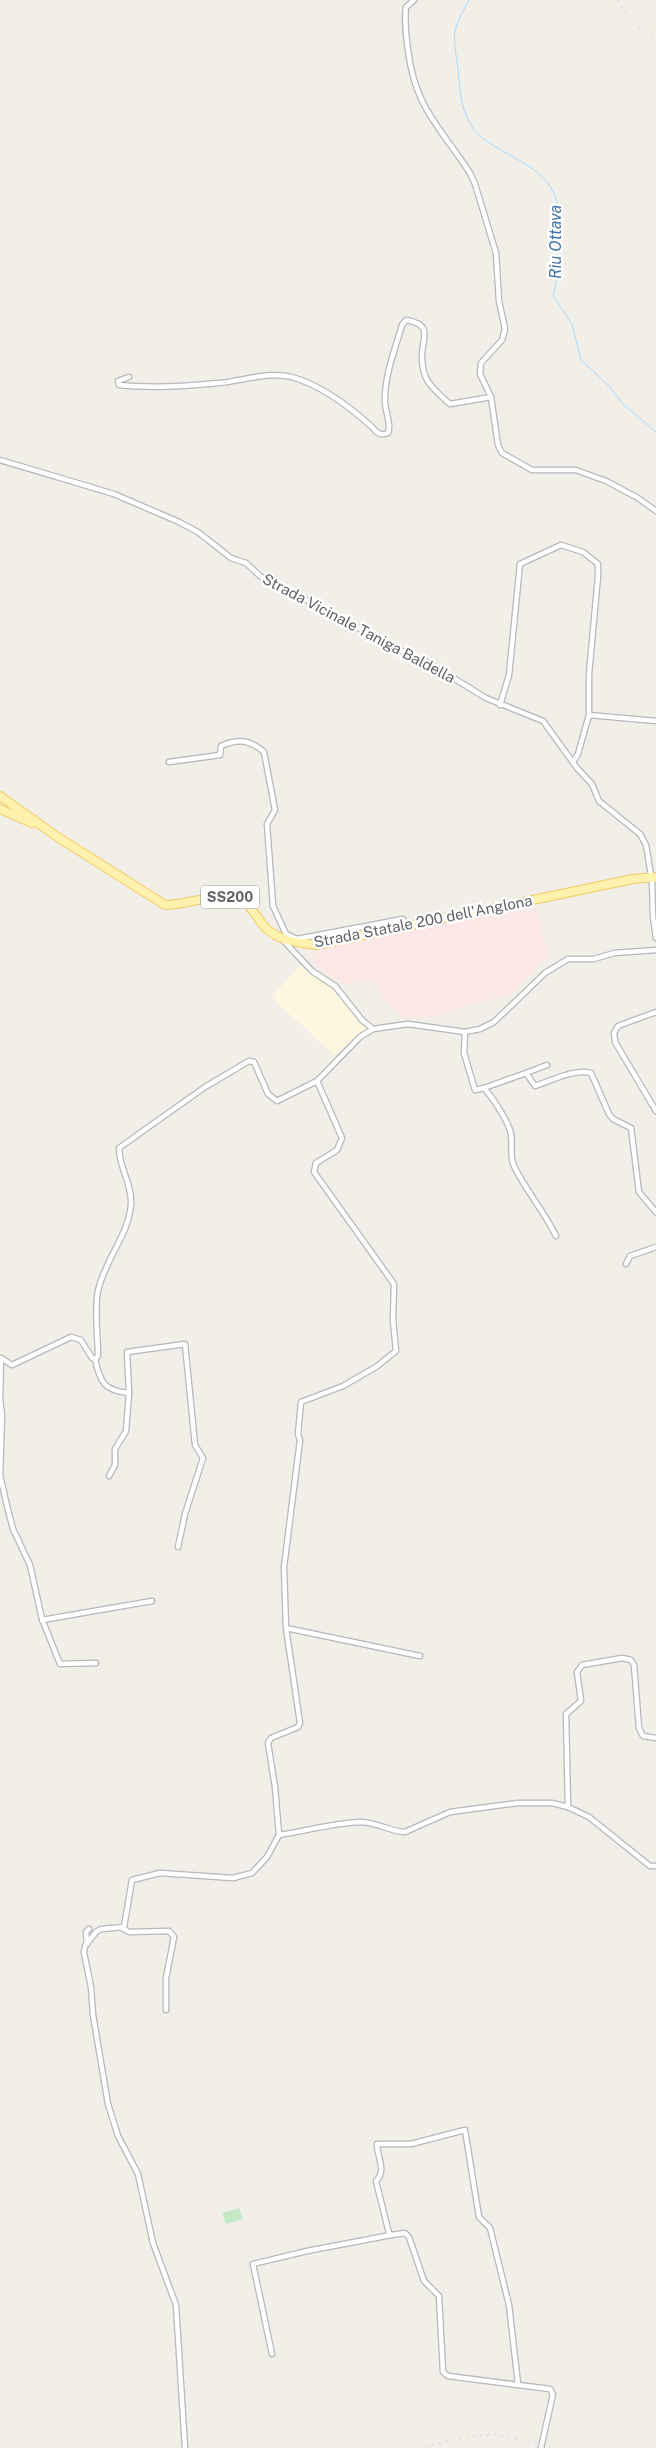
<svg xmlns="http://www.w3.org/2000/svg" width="656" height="2448" font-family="'Public Sans',sans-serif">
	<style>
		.commercial { fill: #fef7e0 }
		.medical { fill: #fce8e6 }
		.green { fill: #c5e8c5 }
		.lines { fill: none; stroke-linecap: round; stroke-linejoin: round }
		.stream { stroke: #aadaff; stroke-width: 1 }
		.minor-casing { stroke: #b5b8bc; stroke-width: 7 }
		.primary-casing { stroke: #f2c960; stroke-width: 10 }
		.minor { stroke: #fff; stroke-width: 4.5 }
		.primary { stroke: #fff2af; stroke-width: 8 }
		.rail { stroke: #b6b7b8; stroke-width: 1; stroke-dasharray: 1 6; stroke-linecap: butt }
		.labels { text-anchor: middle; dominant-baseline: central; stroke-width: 5; stroke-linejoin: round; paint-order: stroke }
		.shield { fill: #fff; stroke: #8f9295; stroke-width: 1 }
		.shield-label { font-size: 14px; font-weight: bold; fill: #5f6368 }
		.street-label { font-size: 15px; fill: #5f6368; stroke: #fff }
		.water-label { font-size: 16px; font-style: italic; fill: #4174aa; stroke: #fff }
	</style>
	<rect width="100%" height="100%" fill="#f1efe8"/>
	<polygon class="commercial" points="302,965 336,990 368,1028 334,1055 271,997"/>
	<polygon class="medical" points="536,906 549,955 513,993 430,1017 406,1018 383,1000 374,981 342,984 309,960 319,948"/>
	<polygon class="green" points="239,2208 243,2219 226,2224 222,2213"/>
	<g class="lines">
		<path class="stream" d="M469 0C451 33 453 33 458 69 460 89 460 107 471 125 489 155 547 160 557 202L558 273 553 296 572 324 581 360 607 384 624 405 656 432"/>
		<defs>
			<g id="minor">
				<path d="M414 0 406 7C404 22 406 35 408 50 415 108 440 127 470 173L475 184 496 253 499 301 505 329 502 340 481 363 480 374 491 397 498 445 502 453 532 470H576L606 481 638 498 656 511"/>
				<path d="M129 377 118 381 119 385C148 388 190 386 219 383 243 381 272 370 295 378 324 387 350 407 372 427 377 433 380 436 388 433 392 425 384 409 385 399 385 373 395 350 402 325L406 320C435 325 421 339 422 358 422 364 424 373 426 378 431 388 442 397 450 404L491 397"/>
				<polyline points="0,460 114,494 179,522 198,532 231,558 246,563 260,576 287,592 311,602 393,647 429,663 486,698 543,721 577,768 592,784 599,801 640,834 646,845 652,881 653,917 656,938"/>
				<polyline points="500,705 509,675 520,564 561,545 583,552 598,564 598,576 589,674 589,715 578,754 573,762"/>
				<polyline points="589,715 656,721"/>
				<path d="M169 762 220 755 221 746C239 738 250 740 264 752L275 810 267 824 273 906 286 934 297 939 403 919 405 926"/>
				<polyline points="282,939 312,971 335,986 362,1020 373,1029"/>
				<polyline points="656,1012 618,1026 614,1033 615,1042 656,1111"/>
				<path d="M465 1032 464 1053 475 1090 484 1088C492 1097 510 1123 511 1135 513 1146 509 1155 514 1166 526 1191 544 1211 556 1236"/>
				<path d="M547 1065 526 1073 535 1086C551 1081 575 1068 591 1073L609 1114 613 1119 631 1128 639 1192 656 1212"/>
				<polyline points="484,1088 526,1073"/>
				<polyline points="626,1264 630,1256 656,1247"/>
				<path d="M95 1359C100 1382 104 1391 129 1393L127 1352 185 1344 195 1445 203 1458 185 1514 178 1547"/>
				<path d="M0 1397 1 1358 12 1365 71 1337 81 1340 92 1358 95 1359 98 1356C98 1336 94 1311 98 1291 104 1261 129 1235 131 1204 132 1183 119 1168 119 1148L205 1087 249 1061 254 1062 268 1094 277 1101 317 1081 360 1037 373 1029 408 1024 465 1032 480 1029 494 1022 545 973 568 959H594L614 953 656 950"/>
				<polyline points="0,1398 2,1417 0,1475 7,1506 13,1529 30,1565 42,1619 60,1664 96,1663"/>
				<polyline points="109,1476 115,1465 115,1449 126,1431 129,1393"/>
				<polyline points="42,1620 152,1601"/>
				<polyline points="286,1628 420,1656"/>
				<polyline points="568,1807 566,1714 581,1701 577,1672 582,1665 622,1658 631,1660 634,1665 639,1728 643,1736 656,1738"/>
				<path d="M279 1835C305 1831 334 1823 360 1822 377 1822 392 1832 405 1832L450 1812 518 1803H552L568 1807 589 1817 650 1866H656"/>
				<polyline points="122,1928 129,1932 169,1931 174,1937 166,1978 166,2010"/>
				<polyline points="87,1944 86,1932 89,1929"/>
				<polyline points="272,2354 253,2264 307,2251 391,2235"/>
				<path d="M518 2384 509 2305 490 2228 479 2217 465 2130 411 2144H377C377 2157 387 2171 376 2181L389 2233 391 2235 405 2233 409 2237 424 2281 439 2296 443 2372 448 2376 550 2389 553 2394 541 2448"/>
				<polyline points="185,2448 176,2305 153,2243 138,2174 118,2136 108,2104 93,2015 91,1987 84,1953 85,1946 96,1932 101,1929 124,1927 132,1880 160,1873 233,1878 252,1873 267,1857 279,1835 275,1787 268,1743 271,1738 298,1727 300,1723 286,1628 284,1567 300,1440 298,1434 301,1402 343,1386 376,1367 396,1351 393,1320 394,1284 314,1172 316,1163 337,1150 342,1138 317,1081"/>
			</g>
			<g id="primary">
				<path d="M0 796 56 836 165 905C186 905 219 892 237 898 250 902 256 917 264 926 277 941 298 943 317 945L633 879 656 877"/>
				<polyline points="0,809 32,823"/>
			</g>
		</defs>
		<use href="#minor" class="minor-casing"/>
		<use href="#primary" class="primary-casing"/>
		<use href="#minor" class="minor"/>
		<use href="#primary" class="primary"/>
		<g class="rail">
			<path d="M618 0C626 18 639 29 656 38"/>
			<polyline points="419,2448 465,2437 495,2434 557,2448"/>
		</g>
	</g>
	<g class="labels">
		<rect class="shield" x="201" y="885.5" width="58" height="23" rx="4"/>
		<g class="shield-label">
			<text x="230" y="897">SS200</text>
		</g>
		<g class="street-label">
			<text transform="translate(359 628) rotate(28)">Strada Vicinale Taniga Baldella</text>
			<text transform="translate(423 921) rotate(-11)">Strada Statale 200 dell'Anglona</text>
		</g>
		<g class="water-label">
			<text transform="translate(555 242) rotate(-90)">Riu Ottava</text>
		</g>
	</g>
</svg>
